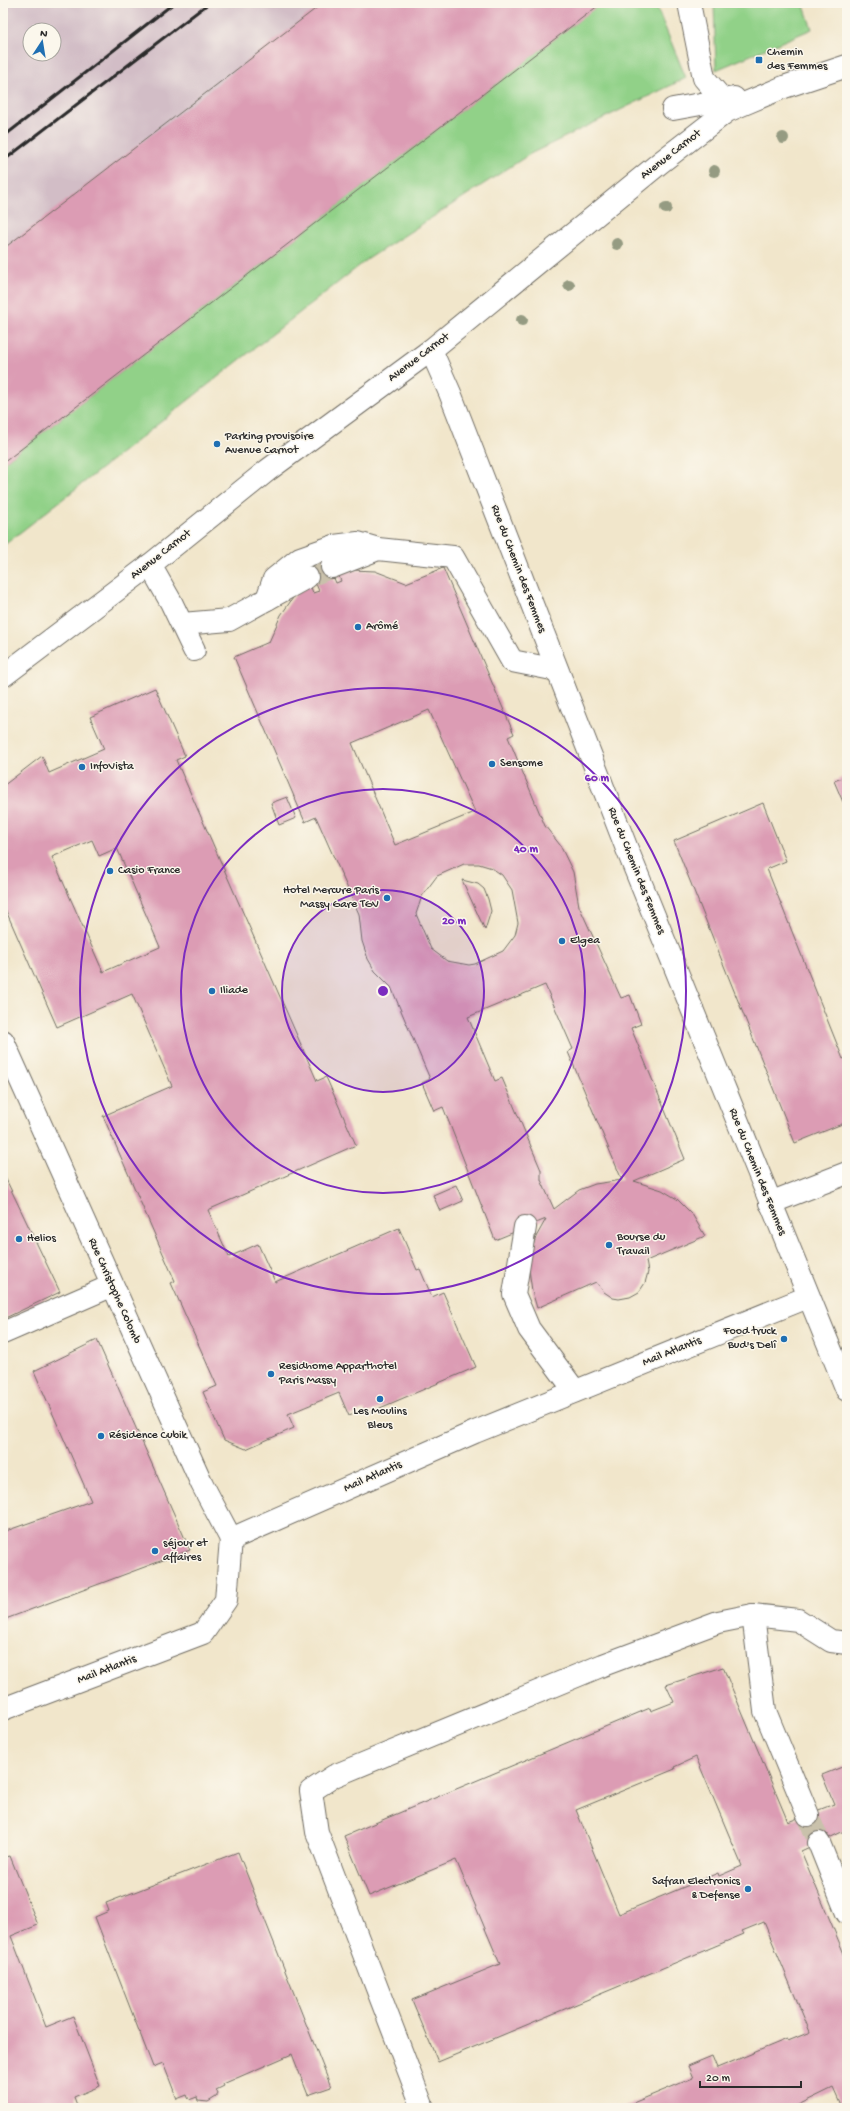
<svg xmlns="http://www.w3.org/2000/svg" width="850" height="2111" font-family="'Gochi Hand',sans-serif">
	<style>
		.industrial { fill: #d2bdc6; fill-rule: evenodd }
		.green { fill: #91d188; stroke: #5e7e5a }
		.building { fill: #dc9cb4; fill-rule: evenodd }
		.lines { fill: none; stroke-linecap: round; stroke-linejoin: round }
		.minor-tunnel { stroke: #c9c1ab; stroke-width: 22; stroke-dasharray: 22 11; stroke-linecap: butt }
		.minor-casing { stroke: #706c63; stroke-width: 24 }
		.minor { stroke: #fff; stroke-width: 22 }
		.rail { stroke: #2b2b2b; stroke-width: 3 }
		.tree { fill: #959b82 }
		.ring { fill: none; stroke: #7b2cbf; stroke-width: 2 }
		.poi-dot { fill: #1f6fb2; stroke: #fbf7ec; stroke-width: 1.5 }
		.labels { text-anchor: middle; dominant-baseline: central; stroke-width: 3; stroke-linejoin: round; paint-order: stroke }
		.poi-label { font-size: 12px; fill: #2b2b2b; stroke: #fbf7ec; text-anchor: start }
		.street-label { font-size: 12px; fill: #2b2b2b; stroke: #fbf7ec }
		.centre { fill: #7b2cbf; stroke: #fbf7ec; stroke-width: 2 }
		.ring-label { font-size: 12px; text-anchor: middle; font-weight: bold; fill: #7b2cbf; stroke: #fbf7ec; stroke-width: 3; stroke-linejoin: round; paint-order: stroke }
	</style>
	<rect width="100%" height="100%" fill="#fbf7ec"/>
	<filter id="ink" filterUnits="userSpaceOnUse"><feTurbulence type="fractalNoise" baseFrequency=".025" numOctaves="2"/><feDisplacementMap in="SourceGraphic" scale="8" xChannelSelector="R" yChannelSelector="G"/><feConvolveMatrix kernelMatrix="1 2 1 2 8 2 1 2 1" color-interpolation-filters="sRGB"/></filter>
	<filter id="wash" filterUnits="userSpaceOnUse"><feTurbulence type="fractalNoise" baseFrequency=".012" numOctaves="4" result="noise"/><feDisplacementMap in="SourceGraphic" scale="16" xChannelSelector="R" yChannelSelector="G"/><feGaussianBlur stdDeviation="0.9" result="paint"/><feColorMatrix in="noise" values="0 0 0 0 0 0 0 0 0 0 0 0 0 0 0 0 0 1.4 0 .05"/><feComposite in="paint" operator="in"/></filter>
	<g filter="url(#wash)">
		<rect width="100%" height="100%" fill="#f1e6cb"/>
		<path class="industrial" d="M3 3H597L599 5 3 463ZM30 30H54V54H30Z"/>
		<g class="green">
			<polygon points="601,3 655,3 686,78 530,154 368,259 3,546 3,463"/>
			<polygon points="714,3 803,3 812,29 716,70"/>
		</g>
		<g id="blocks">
			<g class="building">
				<polygon points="323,3 597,3 599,5 3,463 3,249"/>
				<path d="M326 553 328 564 336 583 341 581 337 572 353 570 375 571 406 583 443 568 514 734 508 737 545 826 560 845 573 872 579 906 621 998 630 995 641 1024 631 1028 685 1159 634 1181 662 1190 677 1199 692 1214 705 1236 646 1261 648 1272 645 1283 639 1292 630 1297 619 1299 613 1298 604 1292 596 1282 537 1308 532 1291 529 1269 531 1252 536 1237 546 1219 495 1240 443 1107 434 1111 422 1083 430 1079 391 987 375 971 368 959 362 941 359 914 316 817 305 822 234 657 269 642 281 615 295 595 310 584 313 593 319 591 311 572 304 563ZM429 710 475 812 395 845 352 743ZM464 864H479L492 868 502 875 512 890 518 923 515 935 503 951 475 964 469 965 447 961 431 949 416 914 422 896 437 876ZM545 985 573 1049 568 1052 622 1180 595 1184 579 1190 554 1209 541 1180V1170L502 1078 495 1081 468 1017Z"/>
				<path d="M155 688 185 756 176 760 317 1081 326 1077 356 1145 208 1210 229 1257 258 1244 275 1282 399 1228 417 1270 420 1269 432 1297 443 1292 476 1367 366 1414 364 1410 349 1416 339 1393 288 1414 294 1428 246 1449 224 1440 203 1392 217 1386 171 1283 175 1281 103 1116 172 1086 132 994 57 1027 3 904V786L42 756 49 773 104 749 90 717ZM92 840 99 856 117 848 160 947 103 972 52 857Z"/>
				<polygon points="847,776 847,800 843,802 834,781"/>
				<polygon points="287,797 296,818 279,825 271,803"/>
				<polygon points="763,803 786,861 767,869 843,1059 847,1057 847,1122 795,1143 674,841"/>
				<polygon points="462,880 478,884 484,889 488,899 491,911 485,930"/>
				<polygon points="3,1173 60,1292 3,1319"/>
				<polygon points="456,1185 463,1201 440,1211 433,1195"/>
				<polygon points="97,1340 190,1550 3,1620 3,1532 91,1501 34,1371"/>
				<path d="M723 1667 788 1822 834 1804 822 1775 847 1765V1837L844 1831 801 1851 847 1961V2108H842L833 2088 792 2108H621L693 2078 688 2066 712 2056 717 2068 787 2039 788 2041 810 2032 764 1922 742 1931 744 1934 438 2062 412 2000 500 1964 456 1860 369 1896 344 1836 650 1708 651 1711 674 1702 666 1685ZM696 1757 742 1866 719 1876 718 1873 619 1914 576 1810 675 1769 674 1767Z"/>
				<polygon points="238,1852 331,2087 308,2095 292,2054 223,2084 224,2086 216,2090 218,2094 216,2097 208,2102 198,2101 197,2097 189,2100 187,2095 177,2099 163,2063 153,2067 95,1917 109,1911 106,1903"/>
				<polygon points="10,1856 38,1925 11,1936 46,2027 73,2016 100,2086 74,2097 78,2108 3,2108 3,1858"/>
			</g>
		</g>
	</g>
	<g filter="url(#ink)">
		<use href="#blocks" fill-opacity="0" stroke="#706c63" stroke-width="1"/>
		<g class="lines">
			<g class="minor-tunnel">
				<polyline points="307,577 332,567"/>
				<polyline points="808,1815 819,1843"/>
			</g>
			<defs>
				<g id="minor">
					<polyline points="689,3 704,78 722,99"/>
					<polyline points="673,109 734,98"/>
					<polyline points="431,350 450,393 627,849 847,1390"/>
					<polyline points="150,565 171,602 194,650"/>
					<polyline points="332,567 378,549 453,557 512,661 557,670"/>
					<polyline points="267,599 274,579 300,558 334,546 358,543 375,548"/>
					<polyline points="182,624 229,620 307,577"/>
					<polyline points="3,676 150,565 268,470 431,350 661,162 727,111 784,87 847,66"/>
					<polyline points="3,1041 202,1484 231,1539"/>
					<polyline points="770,1203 847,1173"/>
					<polyline points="525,1227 514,1294 529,1329 575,1391"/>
					<polyline points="3,1333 111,1286"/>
					<polyline points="231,1539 475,1432 808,1297"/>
					<polyline points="753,1615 765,1711 808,1815"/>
					<polyline points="3,1709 203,1633 226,1600 231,1539"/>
					<polyline points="819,1843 847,1913"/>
					<polyline points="423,2108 317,1832 311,1791 334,1776 603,1665 718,1622 753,1615 798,1620 831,1641 847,1643"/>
				</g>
			</defs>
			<use href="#minor" class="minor-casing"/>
			<use href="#minor" class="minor"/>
			<g class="rail">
				<polyline points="3,137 174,3"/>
				<polyline points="3,161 209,3"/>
			</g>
		</g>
		<g class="tree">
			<circle cx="783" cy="138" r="6"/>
			<circle cx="714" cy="171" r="6"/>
			<circle cx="666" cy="208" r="6"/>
			<circle cx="617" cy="244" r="6"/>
			<circle cx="569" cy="285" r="6"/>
			<circle cx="522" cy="320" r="6"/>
		</g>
	</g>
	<circle cx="383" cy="991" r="101" fill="#7b2cbf" fill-opacity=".12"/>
	<g class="ring">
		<circle cx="383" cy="991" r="101"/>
		<circle cx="383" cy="991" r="202"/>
		<circle cx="383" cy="991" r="303"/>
	</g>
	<g class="poi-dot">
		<rect x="755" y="56" width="8" height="8" rx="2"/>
		<circle cx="217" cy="444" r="4"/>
		<circle cx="358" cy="627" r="4"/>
		<circle cx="492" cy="764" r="4"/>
		<circle cx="82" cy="767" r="4"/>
		<circle cx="110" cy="871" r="4"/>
		<circle cx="387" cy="898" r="4"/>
		<circle cx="562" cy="941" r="4"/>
		<circle cx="212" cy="991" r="4"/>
		<circle cx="19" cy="1239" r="4"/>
		<circle cx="609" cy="1245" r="4"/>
		<circle cx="784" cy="1339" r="4"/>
		<circle cx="271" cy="1374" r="4"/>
		<circle cx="380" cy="1399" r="4"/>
		<circle cx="101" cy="1436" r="4"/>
		<circle cx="155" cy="1551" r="4"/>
		<circle cx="748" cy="1889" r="4"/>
	</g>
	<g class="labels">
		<g class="poi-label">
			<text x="767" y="53">Chemin<tspan x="767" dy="14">des Femmes</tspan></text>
			<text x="225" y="437">Parking provisoire<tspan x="225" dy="14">Avenue Carnot</tspan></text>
			<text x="366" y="627">Arômé</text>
			<text x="500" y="764">Sensome</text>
			<text x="90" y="767">InfoVista</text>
			<text x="118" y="871">Casio France</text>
			<text x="379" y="891" text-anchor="end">Hotel Mercure Paris<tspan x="379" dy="14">Massy Gare TGV</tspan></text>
			<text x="570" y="941">Elgea</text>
			<text x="220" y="991">Iliade</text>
			<text x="617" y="1238">Bourse du<tspan x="617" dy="14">Travail</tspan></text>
			<text x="27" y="1239">Helios</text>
			<text x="776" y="1332" text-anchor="end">Food truck<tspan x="776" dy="14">Bud's Delî</tspan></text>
			<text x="279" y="1367">Residhome Apparthotel<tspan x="279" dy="14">Paris Massy</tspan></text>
			<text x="380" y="1412" text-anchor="middle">Les Moulins<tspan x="380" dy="14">Bleus</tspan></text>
			<text x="109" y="1436">Résidence Cubik</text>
			<text x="163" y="1544">séjour et<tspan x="163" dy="14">affaires</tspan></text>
			<text x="740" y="1882" text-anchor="end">Safran Electronics<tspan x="740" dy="14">&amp; Defense</tspan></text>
		</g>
		<g class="street-label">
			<text transform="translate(671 155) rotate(-38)">Avenue Carnot</text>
			<text transform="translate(419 358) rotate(-37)">Avenue Carnot</text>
			<text transform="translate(161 555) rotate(-38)">Avenue Carnot</text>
			<text transform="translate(518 569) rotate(69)">Rue du Chemin des Femmes</text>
			<text transform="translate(636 871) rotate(68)">Rue du Chemin des Femmes</text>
			<text transform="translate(757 1172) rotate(68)">Rue du Chemin des Femmes</text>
			<text transform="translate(114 1291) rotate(66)">Rue Christophe Colomb</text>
			<text transform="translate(672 1352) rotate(-22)">Mail Atlantis</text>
			<text transform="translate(373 1477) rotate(-24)">Mail Atlantis</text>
			<text transform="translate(107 1670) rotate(-21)">Mail Atlantis</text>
		</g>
	</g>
	<circle cx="383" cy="991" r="6" class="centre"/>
	<g class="ring-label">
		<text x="597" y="781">60 m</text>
		<text x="526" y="852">40 m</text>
		<text x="454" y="924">20 m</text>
	</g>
	<rect width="850" height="2111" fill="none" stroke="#fbf7ec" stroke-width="16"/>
	<g transform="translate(42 42) rotate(12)"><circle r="19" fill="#fbf7ec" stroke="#a8a59f"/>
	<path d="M0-3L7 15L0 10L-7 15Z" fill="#1f6fb2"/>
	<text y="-6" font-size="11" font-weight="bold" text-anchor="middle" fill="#2b2b2b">N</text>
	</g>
	<path d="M700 2081v6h101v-6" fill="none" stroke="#2b2b2b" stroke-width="2"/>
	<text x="706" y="2081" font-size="12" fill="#2b2b2b" stroke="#fbf7ec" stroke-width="3" paint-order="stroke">20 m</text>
</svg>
